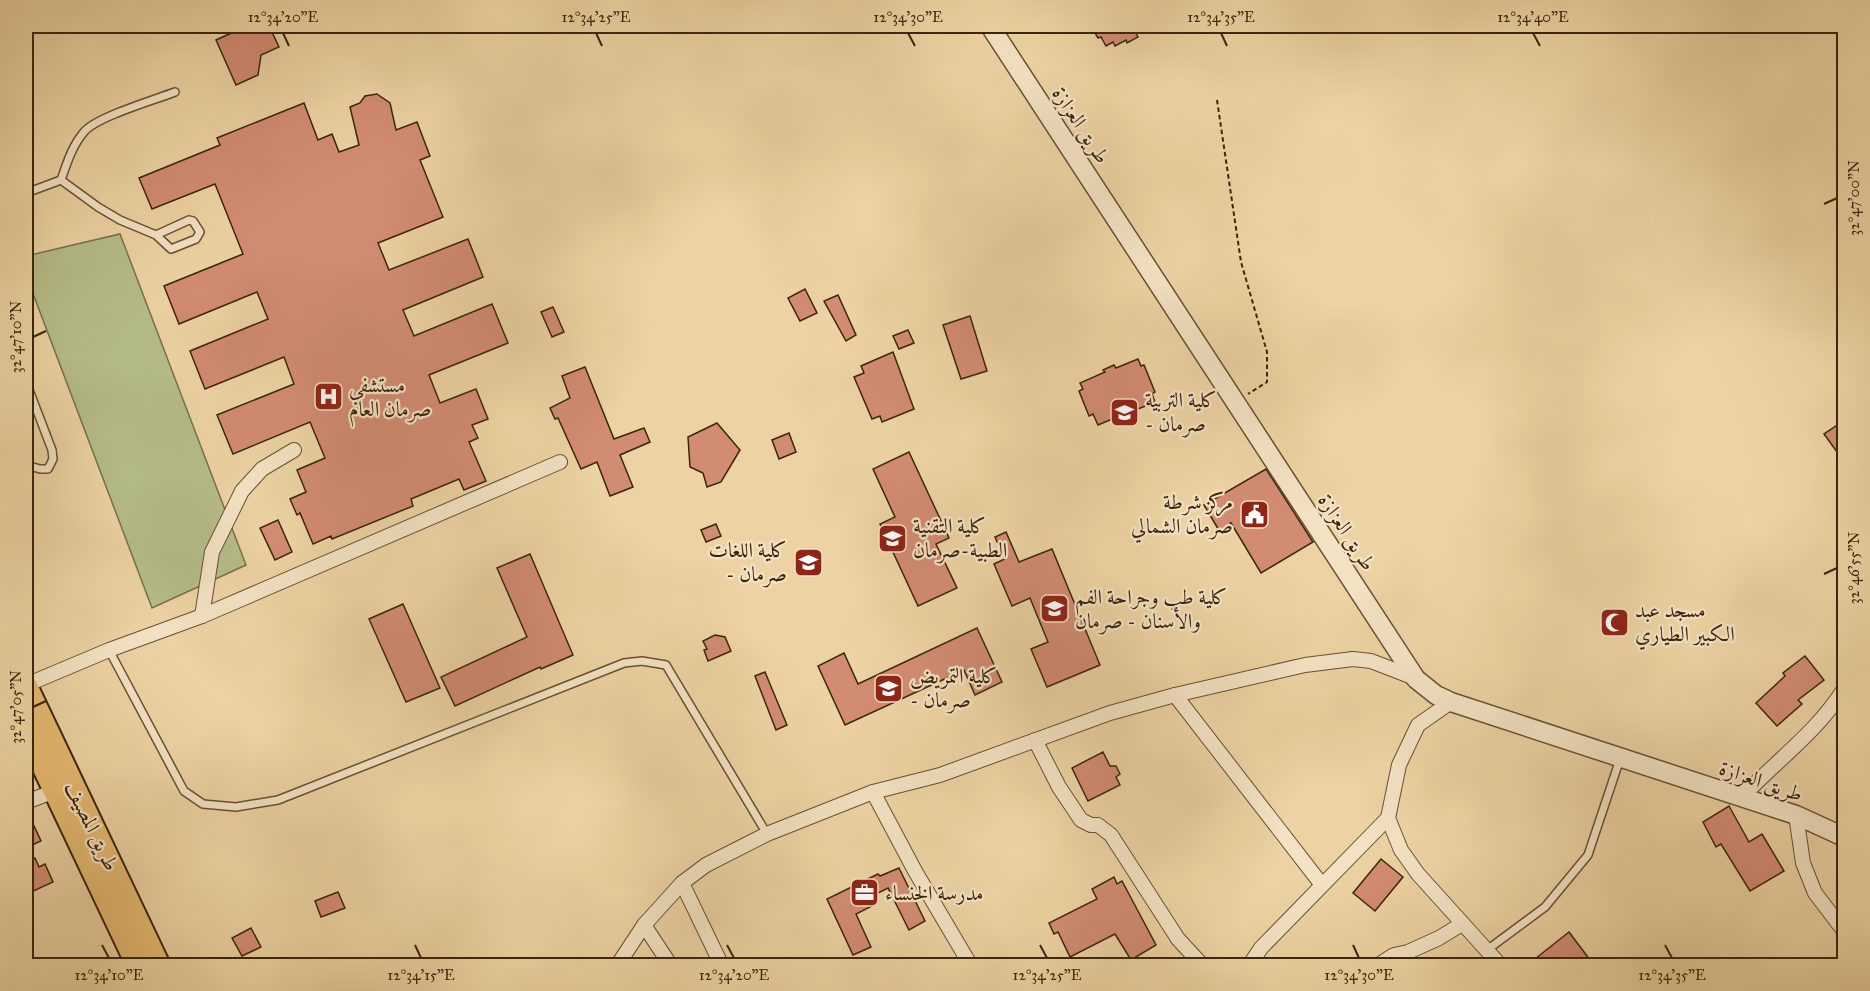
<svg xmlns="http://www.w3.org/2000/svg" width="1870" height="991" font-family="'IM FELL Great Primer',Amiri,serif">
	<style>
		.green { fill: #b5bd88; stroke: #78704a; stroke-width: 1.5 }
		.building { fill: #d28c72; stroke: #3b240d; stroke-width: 1.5 }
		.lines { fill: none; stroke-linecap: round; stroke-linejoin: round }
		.service-casing { stroke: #685032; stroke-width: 10 }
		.minor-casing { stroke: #685032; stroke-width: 16 }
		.tertiary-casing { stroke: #685032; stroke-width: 21 }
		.primary-casing { stroke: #3b240d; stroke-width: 26 }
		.path { stroke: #3b240d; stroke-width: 2; stroke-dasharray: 4.5 3; stroke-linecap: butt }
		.service { stroke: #f3e2c3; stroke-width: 7 }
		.minor { stroke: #f3e2c3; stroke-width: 14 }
		.tertiary { stroke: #f3e2c3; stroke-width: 18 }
		.primary { stroke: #e6ba72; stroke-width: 22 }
		.ticks { fill: none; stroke: #3b240d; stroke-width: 2 }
		.labels { text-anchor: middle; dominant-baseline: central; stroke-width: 4.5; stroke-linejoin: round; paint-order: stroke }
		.street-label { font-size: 21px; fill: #3b240d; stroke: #f3e2c3 }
		.poi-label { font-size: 21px; fill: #3b240d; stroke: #f3e2c3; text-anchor: start }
		.neatline { fill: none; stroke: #3b240d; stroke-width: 2 }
		.ticks-label { font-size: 15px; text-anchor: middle; fill: #3b240d }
	</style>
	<rect width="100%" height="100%" fill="#edd3a3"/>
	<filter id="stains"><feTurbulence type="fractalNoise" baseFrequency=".00333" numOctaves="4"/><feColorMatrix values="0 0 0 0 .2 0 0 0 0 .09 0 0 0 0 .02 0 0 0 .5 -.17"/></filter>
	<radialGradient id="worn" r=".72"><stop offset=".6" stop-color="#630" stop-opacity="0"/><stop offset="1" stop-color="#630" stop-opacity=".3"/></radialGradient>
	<polygon class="green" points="120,234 246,565 152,608 26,275 26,256"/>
	<g class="building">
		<polygon points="247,26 269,26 279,47 261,55 258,75 236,85 216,40"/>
		<polygon points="1091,26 1132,26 1138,37 1127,43 1126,40 1115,46 1113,42 1106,46 1101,37 1098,38"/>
		<polygon points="377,94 390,103 396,130 417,122 430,156 420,160 443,217 378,243 389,270 468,239 483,277 403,310 414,336 492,304 508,343 429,375 440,403 476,389 488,419 472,425 478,438 469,442 486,481 464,490 459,479 411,499 413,506 332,539 331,536 313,544 300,513 297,515 290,499 306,492 297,470 325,458 310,422 233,454 217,415 294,384 284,357 205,389 190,351 268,319 257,292 179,324 164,286 243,254 215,184 152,209 139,178 220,145 217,138 304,103 318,140 332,134 339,152 359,145 350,107 360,103 365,96"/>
		<polygon points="805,289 817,313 800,321 788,298"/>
		<polygon points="838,295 856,335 846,341 824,301"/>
		<polygon points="553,307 564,332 552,337 541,312"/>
		<polygon points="970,316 987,371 961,379 943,325"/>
		<polygon points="908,330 914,343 899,349 893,336"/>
		<polygon points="893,352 914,409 882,422 880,416 872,419 854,377 864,373 861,366"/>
		<polygon points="1138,359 1141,366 1144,365 1155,392 1152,394 1155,402 1133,411 1134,415 1119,422 1117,417 1098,425 1093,414 1089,416 1079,391 1083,389 1080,383 1105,372 1103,370 1114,365 1116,368"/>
		<polygon points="585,367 614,439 644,428 650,442 620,455 633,487 610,496 597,462 581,469 558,418 555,419 550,408 570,398 562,376"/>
		<polygon points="1845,420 1845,463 1824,434"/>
		<polygon points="717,423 740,450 721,482 707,487 703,473 690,467 688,437"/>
		<polygon points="789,433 796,452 779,459 772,440"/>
		<polygon points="909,452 949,538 936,544 957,588 918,606 880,524 895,517 873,469"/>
		<polygon points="1266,469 1313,542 1261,573 1231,523 1220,532 1204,505"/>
		<polygon points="278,520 292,552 275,560 260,528"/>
		<polygon points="716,524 721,536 706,542 701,530"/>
		<polygon points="1006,532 1019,562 1052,549 1100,665 1047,687 1031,649 1048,642 1030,598 1012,606 994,564 1005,559 995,537"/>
		<polygon points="530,554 573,655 541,669 540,667 455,706 441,677 527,637 497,568"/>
		<polygon points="403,604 440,688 406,702 369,619"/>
		<polygon points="977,628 1002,682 975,695 964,670 845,725 818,666 844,653 858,684"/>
		<polygon points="715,635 725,637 731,651 708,661 704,650 707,649 703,641"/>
		<polygon points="1805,656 1824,680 1798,700 1802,704 1777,726 1756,703 1785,676 1783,673"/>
		<polygon points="765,672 787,725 776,730 755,676"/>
		<polygon points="1103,752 1110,766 1116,766 1120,774 1116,777 1120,785 1088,801 1072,768"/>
		<polygon points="1729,806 1749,842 1762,834 1784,871 1750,891 1721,844 1716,847 1703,822"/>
		<polygon points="26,811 27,811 41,841 26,848"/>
		<polygon points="35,858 39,867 45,864 53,882 29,893 26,886 26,863"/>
		<polygon points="1381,859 1403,877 1375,911 1353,893"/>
		<polygon points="899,868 925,921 909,930 888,888 868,898 872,906 856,914 871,947 853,955 827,899 878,874 880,876"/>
		<polygon points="1114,877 1117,884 1122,881 1156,945 1131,960 1115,934 1070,957 1058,932 1054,934 1049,923 1097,899 1092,889"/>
		<polygon points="338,892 345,908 321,917 315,901"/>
		<polygon points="251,928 261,947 242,956 232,938"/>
		<polygon points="1569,932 1590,960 1583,966 1526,966"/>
	</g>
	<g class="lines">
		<defs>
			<g id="service">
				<polyline points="61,180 98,207 120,220 156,235 171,249 196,239 200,232 193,221 189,220 156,235"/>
				<path d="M26 193 61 180C67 163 72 146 84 132 96 117 154 100 175 92"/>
				<polyline points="26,382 52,450 53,459 48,469 40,469 26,465"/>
				<polyline points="109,650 184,791 203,804 236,807 278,800 624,663 642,661 666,665 767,834"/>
				<polyline points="1487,950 1545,907 1588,855 1620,759"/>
			</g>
			<g id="minor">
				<polyline points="202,616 212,552 242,491 262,469 294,450"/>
				<polyline points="26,685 109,650 202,616 560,462"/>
				<polyline points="1175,695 1322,885"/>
				<polyline points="1451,702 1418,725 1399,765 1388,818 1401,850 1418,874 1501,966"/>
				<polyline points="1035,740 1059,787 1081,820 1091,825 1098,825 1111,835 1178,939 1203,966"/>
				<polyline points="873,792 915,871 971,966"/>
				<path d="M1742 797C1776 761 1818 731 1844 689"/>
				<polyline points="26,802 55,791"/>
				<polyline points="1796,815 1803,863 1815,893 1844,931"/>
				<polyline points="682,883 722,966"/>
				<polyline points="644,925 671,966"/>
				<polyline points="617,966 644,925 682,883 706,865 767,834 873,792 940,775 1110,713 1175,695 1305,665 1353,659 1371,661 1415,678"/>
				<polyline points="1249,966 1261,948 1388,818"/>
				<polyline points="1377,966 1394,955 1408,952 1439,938 1462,924"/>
			</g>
			<polyline id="tertiary" points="990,26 1416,679 1436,695 1451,702 1796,815 1844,837"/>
			<g id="primary">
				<polyline points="26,686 159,966"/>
				<polyline points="26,730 138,966"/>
			</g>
		</defs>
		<use href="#service" class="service-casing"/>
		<use href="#minor" class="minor-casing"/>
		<use href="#tertiary" class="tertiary-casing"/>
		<use href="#primary" class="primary-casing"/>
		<polyline class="path" points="1217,100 1241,262 1267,352 1267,382 1248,394"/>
		<use href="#service" class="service"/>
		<use href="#minor" class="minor"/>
		<use href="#tertiary" class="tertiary"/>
		<use href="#primary" class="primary"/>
	</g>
	<path class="ticks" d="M283 33 289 46M596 33 602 46M908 33 915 46M1221 33 1227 46M1533 33 1540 46M1824 204 1837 198M33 337 46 331M1824 574 1837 568M33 707 46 701M102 945 109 958M415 945 421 958M727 945 734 958M1040 945 1047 958M1353 945 1359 958M1665 945 1672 958"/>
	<defs>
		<symbol id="hospital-square" viewBox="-11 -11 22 22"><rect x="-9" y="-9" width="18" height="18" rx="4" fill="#8f2418" stroke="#f3e2c3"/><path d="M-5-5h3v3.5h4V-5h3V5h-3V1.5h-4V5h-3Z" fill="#fff"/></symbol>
		<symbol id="university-square" viewBox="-11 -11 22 22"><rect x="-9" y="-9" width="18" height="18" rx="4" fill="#8f2418" stroke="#f3e2c3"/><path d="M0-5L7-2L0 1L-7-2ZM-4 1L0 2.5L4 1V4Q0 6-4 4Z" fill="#fff"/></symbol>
		<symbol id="civic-square" viewBox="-11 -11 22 22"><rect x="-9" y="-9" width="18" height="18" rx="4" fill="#8f2418" stroke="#f3e2c3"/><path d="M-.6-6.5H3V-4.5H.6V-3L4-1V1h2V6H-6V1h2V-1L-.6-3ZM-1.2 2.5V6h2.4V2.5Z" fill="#fff"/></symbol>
		<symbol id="mosque-square" viewBox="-11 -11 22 22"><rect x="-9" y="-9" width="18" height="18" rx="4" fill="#8f2418" stroke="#f3e2c3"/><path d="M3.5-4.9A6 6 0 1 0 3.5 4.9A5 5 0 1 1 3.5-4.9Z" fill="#fff"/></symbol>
		<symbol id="office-square" viewBox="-11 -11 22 22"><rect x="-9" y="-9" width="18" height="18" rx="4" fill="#8f2418" stroke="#f3e2c3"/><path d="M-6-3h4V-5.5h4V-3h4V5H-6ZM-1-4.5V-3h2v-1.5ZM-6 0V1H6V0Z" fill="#fff"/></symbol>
	</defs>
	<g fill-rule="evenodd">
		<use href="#hospital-square" x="312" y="380" width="33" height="33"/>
		<use href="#university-square" x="1108" y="396" width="33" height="33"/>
		<use href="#civic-square" x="1238" y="498" width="33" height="33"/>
		<use href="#university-square" x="876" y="522" width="33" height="33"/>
		<use href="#university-square" x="792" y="546" width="33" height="33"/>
		<use href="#university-square" x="1038" y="592" width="33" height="33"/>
		<use href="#mosque-square" x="1598" y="606" width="33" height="33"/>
		<use href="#university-square" x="872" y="672" width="33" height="33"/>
		<use href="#office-square" x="848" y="876" width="33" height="33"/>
	</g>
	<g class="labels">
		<g class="street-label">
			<text transform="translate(1081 125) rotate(57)">طريق العزازة</text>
			<text transform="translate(1347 532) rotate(57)">طريق العزازة</text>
			<text transform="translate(1761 781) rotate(19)">طريق العزازة</text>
			<text transform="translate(92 826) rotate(64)">طريق المصيف</text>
		</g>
		<g class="poi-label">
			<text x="349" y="385">مستشفي<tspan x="349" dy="24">صرمان العام</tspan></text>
			<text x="1145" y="400">كلية التربية<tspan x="1145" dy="24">- صرمان</tspan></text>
			<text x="1233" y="502" text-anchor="end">مركز شرطة<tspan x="1233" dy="24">صرمان الشمالي</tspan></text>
			<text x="913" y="526">كلية التقنية<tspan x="913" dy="24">الطبية-صرمان</tspan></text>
			<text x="787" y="550" text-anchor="end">كلية اللغات<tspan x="787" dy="24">- صرمان</tspan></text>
			<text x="1075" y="597">كلية طب وجراحة الفم<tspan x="1075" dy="24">والأسنان - صرمان</tspan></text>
			<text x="1635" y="610">مسجد عبد<tspan x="1635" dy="24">الكبير الطياري</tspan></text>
			<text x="910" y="676">كلية التمريض<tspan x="910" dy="24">- صرمان</tspan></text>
			<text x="885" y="893">مدرسة الخنساء</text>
		</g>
	</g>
	<rect width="1870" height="991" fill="none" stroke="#edd3a3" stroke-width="66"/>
	<rect x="33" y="33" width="1804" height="925" class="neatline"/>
	<g class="ticks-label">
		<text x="283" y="22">12°34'20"E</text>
		<text x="596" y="22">12°34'25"E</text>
		<text x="908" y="22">12°34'30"E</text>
		<text x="1221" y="22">12°34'35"E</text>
		<text x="1533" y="22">12°34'40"E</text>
		<text transform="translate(1854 198) rotate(-90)" y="5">32°47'00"N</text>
		<text transform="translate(16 337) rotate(-90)" y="5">32°47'10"N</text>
		<text transform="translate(1854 568) rotate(-90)" y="5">32°46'55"N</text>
		<text transform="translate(16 707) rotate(-90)" y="5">32°47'05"N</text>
		<text x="109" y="980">12°34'10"E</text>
		<text x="421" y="980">12°34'15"E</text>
		<text x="734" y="980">12°34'20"E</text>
		<text x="1047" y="980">12°34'25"E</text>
		<text x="1359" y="980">12°34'30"E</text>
		<text x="1672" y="980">12°34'35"E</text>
	</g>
	<rect width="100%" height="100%" filter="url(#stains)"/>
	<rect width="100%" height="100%" fill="url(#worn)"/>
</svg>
